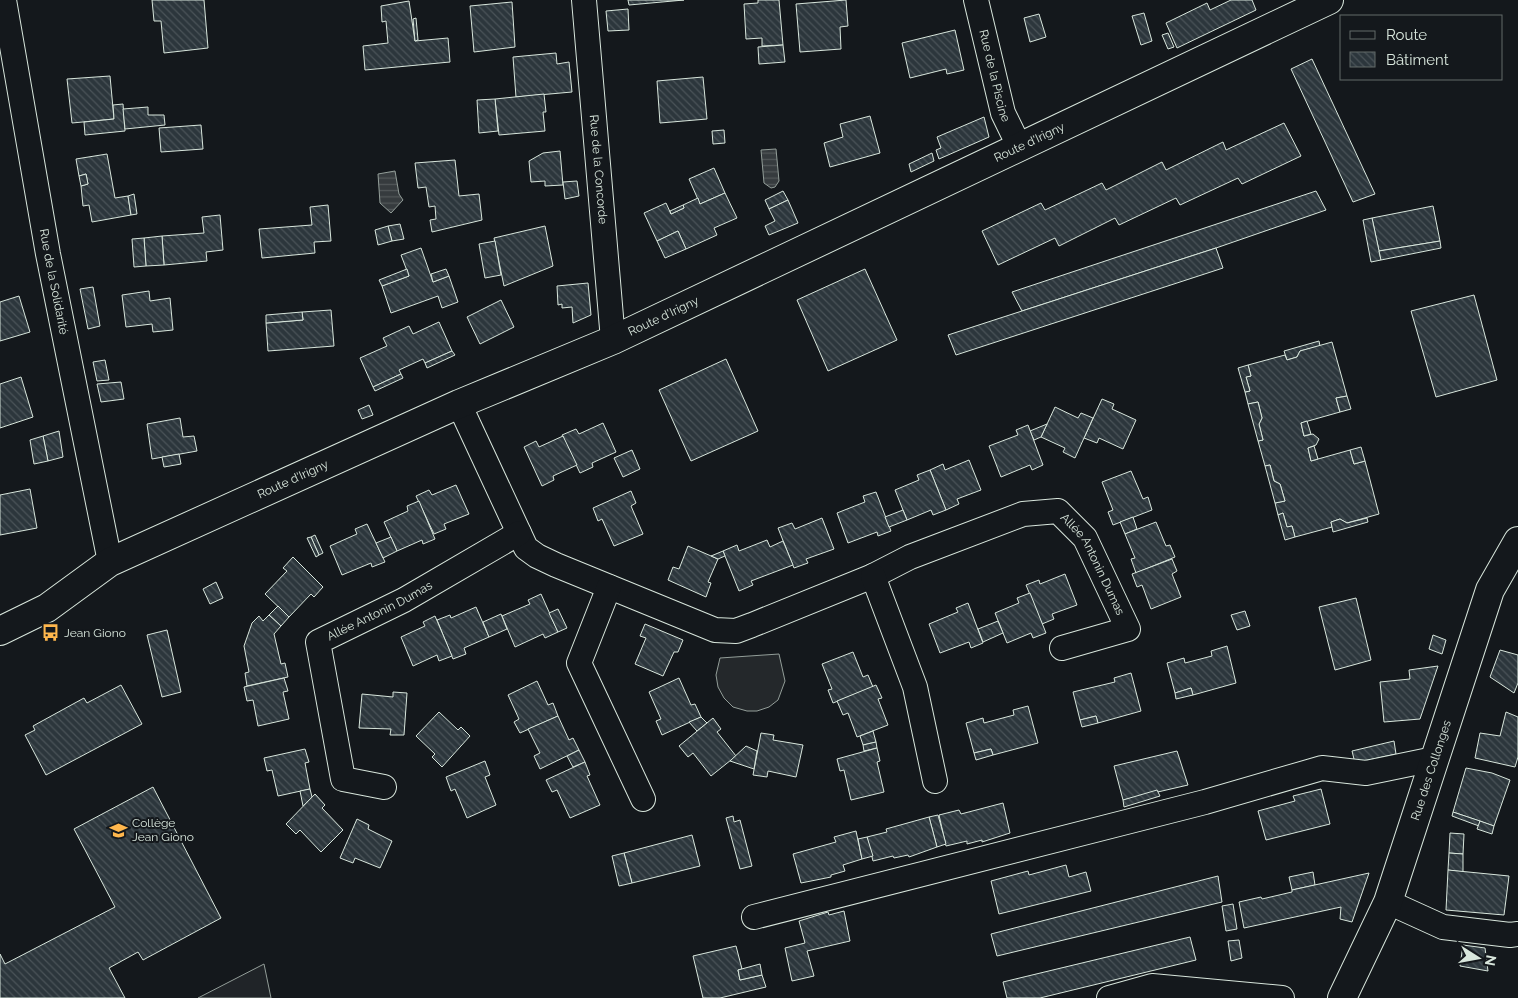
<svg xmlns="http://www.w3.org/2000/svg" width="1518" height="998" font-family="Raleway,sans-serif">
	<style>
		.pitch { fill: #202428; stroke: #939e99 }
		.parking { fill: #24282b; stroke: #939e99 }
		.water { fill: url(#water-rules); stroke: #939e99 }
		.building { fill: url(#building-back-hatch); stroke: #d8e6dc }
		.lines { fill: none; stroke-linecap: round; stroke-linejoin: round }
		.minor-casing { stroke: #d8e6dc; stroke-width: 26 }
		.tertiary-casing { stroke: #d8e6dc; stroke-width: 30 }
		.minor { stroke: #14181c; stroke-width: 24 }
		.tertiary { stroke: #14181c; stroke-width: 28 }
		.labels { text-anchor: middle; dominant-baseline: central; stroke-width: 4; stroke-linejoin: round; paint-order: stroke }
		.street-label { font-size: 12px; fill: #d8e6dc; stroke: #14181c }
		.poi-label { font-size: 12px; fill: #d8e6dc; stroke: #14181c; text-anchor: start }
	</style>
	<defs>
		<pattern id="water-rules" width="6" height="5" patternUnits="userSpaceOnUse" patternTransform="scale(1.25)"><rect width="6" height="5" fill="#363b3e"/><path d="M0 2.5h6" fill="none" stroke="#525759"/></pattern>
		<pattern id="building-back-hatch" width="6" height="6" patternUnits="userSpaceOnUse" patternTransform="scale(1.25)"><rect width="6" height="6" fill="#2c363c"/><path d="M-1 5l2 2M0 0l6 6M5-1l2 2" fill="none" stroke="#4a5358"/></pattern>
	</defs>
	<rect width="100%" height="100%" fill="#14181c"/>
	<polygon class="pitch" points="264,964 271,998 198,998"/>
	<polygon class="parking" points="779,654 785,681 778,700 769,707 757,711 747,711 733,707 724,698 718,687 716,675 720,658"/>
	<g class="water">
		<polygon points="776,149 779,181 775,187 771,188 764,183 761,150"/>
		<polygon points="395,171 399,194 403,200 391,213 380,203 378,174"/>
	</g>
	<g class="building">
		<polygon points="152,0 204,0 208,48 164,53 161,21 154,21"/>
		<polygon points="628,0 684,0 629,5"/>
		<polygon points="758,0 779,0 783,45 762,46 762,38 746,39 744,4 758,3"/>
		<polygon points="846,0 848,26 840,27 841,49 800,52 796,4"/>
		<polygon points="1231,0 1252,0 1256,10 1177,48 1166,23 1207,3 1210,10"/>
		<polygon points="409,1 415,41 448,38 450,62 365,70 363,46 388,43 386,21 382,22 381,6"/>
		<polygon points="512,2 515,47 474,52 470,6"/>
		<polygon points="628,9 629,30 608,31 606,11"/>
		<polygon points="1144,13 1152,41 1141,45 1132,16"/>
		<polygon points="1039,14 1046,37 1030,42 1024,18"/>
		<polygon points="416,18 418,40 415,41 413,19"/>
		<polygon points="955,30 964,70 947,74 946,69 910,78 902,43"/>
		<polygon points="1168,33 1174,47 1168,49 1162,35"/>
		<polygon points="783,45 785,62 759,64 758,47"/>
		<polygon points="556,53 557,64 569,62 572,92 516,97 513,57"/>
		<polygon points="1312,59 1375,194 1353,202 1291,69"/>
		<polygon points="110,76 114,119 72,123 67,79"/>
		<polygon points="703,77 707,119 660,123 657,81"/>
		<polygon points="544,94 546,112 543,112 545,131 499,135 495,99"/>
		<polygon points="495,99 498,131 479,133 477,100"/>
		<polygon points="123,104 125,131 85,135 84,122 114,119 113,105"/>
		<polygon points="148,107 148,115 164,115 165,125 125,129 123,109"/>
		<polygon points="870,116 880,153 830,167 824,143 843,137 840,124"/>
		<polygon points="984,117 989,137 939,159 936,150 941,148 937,137"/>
		<polygon points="1284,123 1301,156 1242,184 1238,178 1180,205 1176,198 1119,225 1115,218 1059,246 1055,238 998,265 982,231 1041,203 1045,210 1102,183 1106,190 1162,162 1166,170 1223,142 1226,150"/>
		<polygon points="201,125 203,149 161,152 159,128"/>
		<polygon points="724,130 725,143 713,144 712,131"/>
		<polygon points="560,151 563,185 545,186 545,181 531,182 529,161 543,153"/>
		<polygon points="932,153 934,161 911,172 909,164"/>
		<polygon points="107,154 115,198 128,196 131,215 92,222 89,205 83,206 81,186 88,184 86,174 79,176 76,159"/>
		<polygon points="455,160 459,196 479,194 482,220 432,232 430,220 436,219 435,206 429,207 426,187 418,188 415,163"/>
		<polygon points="714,168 725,193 700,204 689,179"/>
		<polygon points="86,174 88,184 81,186 79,176"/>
		<polygon points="577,181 579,196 565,199 563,182"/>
		<polygon points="783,191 788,200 769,209 765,200"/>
		<polygon points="1316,191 1326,210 1216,248 1022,311 1012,292"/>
		<polygon points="725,193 737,218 714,228 717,235 686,249 678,231 657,241 644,213 666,203 671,214 684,208 683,205 698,198 700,204"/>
		<polygon points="134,194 137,214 131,215 128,196"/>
		<polygon points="788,200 798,223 769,235 765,226 775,221 769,209"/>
		<polygon points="328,205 331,241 314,242 315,253 262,258 259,229 312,225 310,207"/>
		<polygon points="683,205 684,208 671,214 670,211"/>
		<polygon points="1433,206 1440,241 1379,251 1372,218"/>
		<polygon points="220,215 223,250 206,252 207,261 164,265 162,236 204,233 202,217"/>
		<polygon points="1372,218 1381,260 1371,262 1363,220"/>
		<polygon points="400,224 404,239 392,241 388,226"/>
		<polygon points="388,226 392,241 378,245 375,230"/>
		<polygon points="545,226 553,266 504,286 494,238"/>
		<polygon points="678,231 686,249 665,258 657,241"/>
		<polygon points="162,236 164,265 146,266 144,238"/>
		<polygon points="144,238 146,266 134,267 132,239"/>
		<polygon points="495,241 501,275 485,278 479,244"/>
		<polygon points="1440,241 1441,248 1381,260 1379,251"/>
		<polygon points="421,248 433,282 449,276 458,302 442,308 438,296 391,313 382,286 409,276 401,255"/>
		<polygon points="1216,248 1223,268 956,355 948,335"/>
		<polygon points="407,269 409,276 382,286 379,280"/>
		<polygon points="446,269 449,276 433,282 431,274"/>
		<polygon points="865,269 897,340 828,371 797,300"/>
		<polygon points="588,283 591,315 573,323 572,307 562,308 562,304 558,305 557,286"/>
		<polygon points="93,287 100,326 88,329 80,289"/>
		<polygon points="149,291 150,301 170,298 173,330 153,332 152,324 126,327 122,295"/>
		<polygon points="1474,295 1497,380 1436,397 1411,311"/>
		<polygon points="19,296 30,332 0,341 0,302"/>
		<polygon points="501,300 514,327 480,344 467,317"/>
		<polygon points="331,310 334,346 268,351 266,323 303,320 302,312"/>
		<polygon points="302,312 303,320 266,323 266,315"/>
		<polygon points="439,322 452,351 425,363 423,359 399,370 401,374 373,387 360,358 387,346 383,338 409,326 413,334"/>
		<polygon points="1319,341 1320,346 1300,351 1297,357 1287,360 1284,351"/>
		<polygon points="1332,342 1347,396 1336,398 1340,412 1301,423 1304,436 1313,434 1319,439 1316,445 1308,448 1311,461 1350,450 1354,464 1365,461 1379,514 1347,523 1340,519 1331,522 1332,527 1295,537 1292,526 1287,527 1283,513 1278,515 1275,503 1285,501 1280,484 1274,481 1270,465 1265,466 1258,441 1263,440 1259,424 1262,418 1258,402 1248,404 1245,392 1250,391 1246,377 1251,376 1248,365 1285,355 1287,360 1297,357 1300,351"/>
		<polygon points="452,351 455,355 427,368 425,363"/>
		<polygon points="726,359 758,431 691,461 659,390"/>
		<polygon points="105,360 109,380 97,381 93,362"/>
		<polygon points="1248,365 1251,376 1246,377 1250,391 1245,392 1238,368"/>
		<polygon points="401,374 403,378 375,391 373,387"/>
		<polygon points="21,377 33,417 0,428 0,384"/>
		<polygon points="121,382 124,399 101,402 97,384"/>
		<polygon points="1347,396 1351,409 1340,412 1336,398"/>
		<polygon points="1102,399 1114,404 1112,409 1136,420 1123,449 1099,438 1097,443 1084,438"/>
		<polygon points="1258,402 1262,418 1259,424 1263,440 1258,441 1248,404"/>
		<polygon points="369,405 373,415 362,419 358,410"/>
		<polygon points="1055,407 1078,418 1081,413 1093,418 1075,458 1063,452 1065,448 1041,437"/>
		<polygon points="180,418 183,437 194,436 197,451 152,459 147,424"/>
		<polygon points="1307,421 1311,434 1304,436 1301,423"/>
		<polygon points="603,423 616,452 592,463 593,467 580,473 562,435 576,429 579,434"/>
		<polygon points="1047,424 1041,437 1034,440 1030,431"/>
		<polygon points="1028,425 1043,465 1032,470 1030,465 1001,477 989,446 1018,435 1016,430"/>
		<polygon points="59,431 63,457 48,461 43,436"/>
		<polygon points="43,436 48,461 34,464 30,440"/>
		<polygon points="563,436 577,465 553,476 554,480 542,486 524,447 536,441 539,447"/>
		<polygon points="1314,446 1318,459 1311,461 1308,448"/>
		<polygon points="1361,447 1365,461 1354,464 1350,450"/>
		<polygon points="632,450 640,469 623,477 614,458"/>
		<polygon points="179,454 181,464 164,467 162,457"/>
		<polygon points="969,460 981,490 957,499 959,504 946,510 930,470 943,464 945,470"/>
		<polygon points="1270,465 1274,481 1280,484 1285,501 1275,503 1265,466"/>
		<polygon points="930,470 946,510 933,515 931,510 907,520 895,490 919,480 917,475"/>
		<polygon points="1131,471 1143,499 1148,497 1152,510 1113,525 1108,512 1113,510 1102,482"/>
		<polygon points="456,485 469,514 444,524 446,529 434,534 416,496 429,490 432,495"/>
		<polygon points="30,489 37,528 0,535 0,495"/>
		<polygon points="631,491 636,503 631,506 643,534 614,546 602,519 598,521 593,508"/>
		<polygon points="876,492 891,531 878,536 877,532 848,543 837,513 865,502 863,496"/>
		<polygon points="419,501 435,539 423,544 422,540 397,551 384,522 408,511 407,506"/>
		<polygon points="903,510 907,520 889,527 885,517"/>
		<polygon points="1283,513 1287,527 1292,526 1295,537 1285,540 1278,515"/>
		<polygon points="1133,517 1137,529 1125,534 1120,522"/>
		<polygon points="822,518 834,549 806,559 808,563 794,568 778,528 792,523 795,529"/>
		<polygon points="1367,518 1368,522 1333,532 1331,522 1340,519 1347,523"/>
		<polygon points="1156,522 1166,546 1170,545 1175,557 1136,573 1131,559 1135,558 1125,534"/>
		<polygon points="367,524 385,562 372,567 371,563 342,575 330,546 357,534 355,529"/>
		<polygon points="315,535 323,553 319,555 311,537"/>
		<polygon points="311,537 319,555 316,557 307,538"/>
		<polygon points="391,537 397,551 383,558 376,543"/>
		<polygon points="767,540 770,547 783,541 793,565 751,581 753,585 739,591 723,551 737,545 739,551"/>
		<polygon points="688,546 718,559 708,582 711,583 706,597 668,580 673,567 679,569"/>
		<polygon points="723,551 725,556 718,559 711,556"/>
		<polygon points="293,557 323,587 314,597 311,594 289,617 265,594 287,571 283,568"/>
		<polygon points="1172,559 1177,571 1172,574 1181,597 1151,609 1142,585 1137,587 1132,574"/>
		<polygon points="1065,574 1077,605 1052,614 1054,619 1042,624 1026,585 1039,580 1040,584"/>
		<polygon points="216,582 223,598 210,604 203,589"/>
		<polygon points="1030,593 1046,633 1033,638 1031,633 1007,643 995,613 1019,603 1017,598"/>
		<polygon points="541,594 558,632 545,638 543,634 515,647 502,616 530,604 528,600"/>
		<polygon points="1356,598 1371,660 1335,670 1319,607"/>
		<polygon points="968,603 983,643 971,648 969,642 940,653 929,624 958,612 956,608"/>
		<polygon points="278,606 289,617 281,626 269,615"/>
		<polygon points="476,607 489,637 464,648 466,654 453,659 437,620 450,615 451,618"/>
		<polygon points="558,609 567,628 558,632 549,613"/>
		<polygon points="1245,611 1250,626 1237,630 1231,615"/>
		<polygon points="501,614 507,629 489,637 483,622"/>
		<polygon points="269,615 281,626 274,634 281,664 285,663 288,677 247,686 245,673 249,672 244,646 252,623 259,616 263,621"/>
		<polygon points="435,616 452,656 439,661 437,655 413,666 401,637 425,626 423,622"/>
		<polygon points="998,621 1003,633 983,642 978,629"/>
		<polygon points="645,624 683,640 678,652 674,652 663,676 635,664 646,638 640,636"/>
		<polygon points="167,630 181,692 162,697 147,635"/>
		<polygon points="1433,635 1446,640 1442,654 1429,649"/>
		<polygon points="1227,646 1236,683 1193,695 1191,688 1175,693 1167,663 1184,658 1185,663 1212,656 1211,651"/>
		<polygon points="1500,650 1518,655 1518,683 1514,693 1490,677"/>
		<polygon points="853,652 863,677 868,675 873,687 833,703 828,690 832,689 822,664"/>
		<polygon points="1438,666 1420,719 1384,722 1380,682 1410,679 1409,670"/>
		<polygon points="1131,673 1141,711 1098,723 1096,716 1080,720 1073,692 1115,682 1114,678"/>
		<polygon points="284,678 288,691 283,692 289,719 258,726 253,700 247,701 244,687"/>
		<polygon points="679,678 691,705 695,704 701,717 662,735 656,721 661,719 649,692"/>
		<polygon points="537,681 548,705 553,703 558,716 520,733 514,722 519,719 508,695"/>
		<polygon points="121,685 142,724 46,775 25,735 35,730 33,726 84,698 87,703"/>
		<polygon points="876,685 882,698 878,699 888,725 857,737 848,713 843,715 837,701"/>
		<polygon points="1191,688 1193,695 1176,699 1175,693"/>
		<polygon points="393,692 407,693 404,735 390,735 391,729 359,728 362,694 393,697"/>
		<polygon points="1028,706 1038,743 993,755 991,749 974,753 966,723 983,718 984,723 1014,715 1013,710"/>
		<polygon points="439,712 458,730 461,727 470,736 442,767 432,757 435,754 416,736"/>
		<polygon points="1506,712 1518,717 1518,757 1515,767 1475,758 1480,733 1500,736"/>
		<polygon points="558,716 569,740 573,738 579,750 540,769 534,756 540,753 528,729"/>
		<polygon points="1096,716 1098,723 1082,727 1080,720"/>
		<polygon points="701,717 707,723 697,731 689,722"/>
		<polygon points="713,718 721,729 717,732 736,756 711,776 693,753 688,757 679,746"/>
		<polygon points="873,731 876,742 863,745 860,736"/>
		<polygon points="761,733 774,735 773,740 803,745 796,777 768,771 767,777 753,775"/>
		<polygon points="1394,741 1396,754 1355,763 1352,751"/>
		<polygon points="876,742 877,748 864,751 863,745"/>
		<polygon points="746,746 757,751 754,769 730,761"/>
		<polygon points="877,748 880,761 877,762 884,792 851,800 844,770 840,771 837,759"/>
		<polygon points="305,749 309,762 305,763 310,789 278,796 272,770 267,771 264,758"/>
		<polygon points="991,749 993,755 976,760 974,753"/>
		<polygon points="579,750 585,762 573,767 567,756"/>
		<polygon points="1177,751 1188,785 1123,800 1114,766"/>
		<polygon points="485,761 490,775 485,777 496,805 467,818 455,789 451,791 446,777"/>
		<polygon points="585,762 590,775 587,776 600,805 570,818 557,790 552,792 546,780"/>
		<polygon points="1466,768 1492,773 1510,780 1494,826 1453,812"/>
		<polygon points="153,787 221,918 143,960 138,952 109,968 125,998 0,998 0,954 5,964 115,907 74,829"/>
		<polygon points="310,789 312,797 303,806 300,791"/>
		<polygon points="1321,789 1330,824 1266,840 1258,811 1295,801 1293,796"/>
		<polygon points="1157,790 1160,796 1124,807 1123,800"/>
		<polygon points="315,794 325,805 322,808 343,830 321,852 300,830 296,834 286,824"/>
		<polygon points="1003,803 1010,833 982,842 982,840 967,844 967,841 946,846 939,815 959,810 961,814"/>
		<polygon points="1453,812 1480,821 1479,826 1452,816"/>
		<polygon points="938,815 946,844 937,847 929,817"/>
		<polygon points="733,816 734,822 740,820 752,866 740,869 726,818"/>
		<polygon points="929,817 937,847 909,857 908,855 894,858 893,856 873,861 867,837 887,832 886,829"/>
		<polygon points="357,819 369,825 368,829 392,841 380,868 355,858 353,863 340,858"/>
		<polygon points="1480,821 1494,826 1492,834 1477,829"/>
		<polygon points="856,831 862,859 843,865 845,871 831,875 831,877 801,883 793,854 836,842 834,837"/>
		<polygon points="1450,833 1464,834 1463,854 1449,853"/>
		<polygon points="692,835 700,866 632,883 624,853"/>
		<polygon points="867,837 873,856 862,859 858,839"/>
		<polygon points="624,853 632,883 619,886 612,856"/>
		<polygon points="1449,853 1463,854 1463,872 1448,870"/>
		<polygon points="1066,865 1069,877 1086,872 1091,891 999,914 991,881 1028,871 1029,875"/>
		<polygon points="1448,870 1509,876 1504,915 1446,910"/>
		<polygon points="1313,872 1315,885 1292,890 1289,877"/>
		<polygon points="1369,873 1352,922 1340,919 1341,907 1244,928 1239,902 1261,897 1262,899 1292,892 1292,890"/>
		<polygon points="1218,876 1222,902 997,956 991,934"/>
		<polygon points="1233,904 1237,929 1226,931 1222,906"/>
		<polygon points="844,911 850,941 807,951 814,976 792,981 785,948 805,943 799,921 828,912 829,915"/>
		<polygon points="1190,937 1196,960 1040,998 1007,998 1003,982"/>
		<polygon points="1239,940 1242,958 1231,961 1228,941"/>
		<polygon points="1463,945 1485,948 1488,971 1460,966"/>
		<polygon points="736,946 742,969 738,970 740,980 762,975 766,987 720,998 703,998 693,956"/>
		<polygon points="760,964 762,975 740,980 738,970"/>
	</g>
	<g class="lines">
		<defs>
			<g id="minor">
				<path id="s1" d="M4 0 48 254 110 562"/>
				<path id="s2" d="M584 0 613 340"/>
				<path id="s3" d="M976 0 1003 113 1020 148"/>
				<path id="s4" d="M459 404 526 548 537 556 556 565 715 630 736 631 752 625 873 576 910 557 1023 514 1058 511 1085 538 1128 629 1062 648"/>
				<polyline points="873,576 915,687 935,781"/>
				<polyline points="609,587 579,663 643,799"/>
				<path id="s5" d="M384 787 343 779 318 642 404 600 519 533"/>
				<polyline points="1388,902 1443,927 1510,935 1518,934"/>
				<polyline points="754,917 1205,802 1322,768 1366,773 1434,759"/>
				<polyline points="1109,998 1152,986 1282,998"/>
			</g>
			<g id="tertiary">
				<path id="s6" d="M0 631 47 608 110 562 459 404 613 340 1329 0"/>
				<path id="s7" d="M1342 998 1388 902 1490 590 1518 541"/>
			</g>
		</defs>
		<use href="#minor" class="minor-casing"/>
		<use href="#tertiary" class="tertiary-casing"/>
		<use href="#minor" class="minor"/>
		<use href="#tertiary" class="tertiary"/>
	</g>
	<defs>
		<symbol id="bus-bare" viewBox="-9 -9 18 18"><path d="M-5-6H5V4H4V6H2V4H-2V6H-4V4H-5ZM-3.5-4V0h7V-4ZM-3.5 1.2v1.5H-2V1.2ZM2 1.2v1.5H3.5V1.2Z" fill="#ffb74d" stroke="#14181c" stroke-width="2.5" paint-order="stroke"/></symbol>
		<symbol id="school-bare" viewBox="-9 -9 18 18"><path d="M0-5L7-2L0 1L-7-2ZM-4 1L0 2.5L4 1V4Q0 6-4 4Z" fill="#ffb74d" stroke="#14181c" stroke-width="2.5" paint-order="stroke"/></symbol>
	</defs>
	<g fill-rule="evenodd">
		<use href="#bus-bare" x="38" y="620" width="25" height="25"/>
		<use href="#school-bare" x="106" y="818" width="25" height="25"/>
	</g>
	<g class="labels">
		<g class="street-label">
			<text stroke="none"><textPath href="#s3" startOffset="78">Rue de la Piscine</textPath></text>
			<text stroke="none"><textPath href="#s6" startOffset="1141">Route d'Irigny</textPath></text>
			<text stroke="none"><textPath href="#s2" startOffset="170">Rue de la Concorde</textPath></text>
			<text stroke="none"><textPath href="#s1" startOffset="286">Rue de la Solidarité</textPath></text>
			<text stroke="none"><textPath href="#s6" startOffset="736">Route d'Irigny</textPath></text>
			<text stroke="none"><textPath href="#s6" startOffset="331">Route d'Irigny</textPath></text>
			<text stroke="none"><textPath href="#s4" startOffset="796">Allée Antonin Dumas</textPath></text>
			<text stroke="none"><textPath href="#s5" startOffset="250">Allée Antonin Dumas</textPath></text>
			<text stroke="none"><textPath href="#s7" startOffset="245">Rue des Collonges</textPath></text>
		</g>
		<g class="poi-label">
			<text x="64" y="633">Jean Giono</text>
			<text x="132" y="823">Collège<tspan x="132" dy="14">Jean Giono</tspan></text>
		</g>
	</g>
	<rect x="1340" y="15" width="162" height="65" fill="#14181c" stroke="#626a69"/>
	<rect x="1350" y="31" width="25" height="8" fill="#14181c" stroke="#626a69"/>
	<text x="1386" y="40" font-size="15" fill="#d8e6dc">Route</text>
	<rect x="1350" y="52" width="25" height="15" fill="url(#building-back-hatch)" stroke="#626a69"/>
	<text x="1386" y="65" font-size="15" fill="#d8e6dc">Bâtiment</text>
	<g transform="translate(1478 958) rotate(101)" stroke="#14181c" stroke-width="4" paint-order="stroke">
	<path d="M0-4L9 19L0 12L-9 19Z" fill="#d8e6dc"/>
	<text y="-8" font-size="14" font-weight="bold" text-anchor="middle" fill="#d8e6dc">N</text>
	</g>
</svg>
